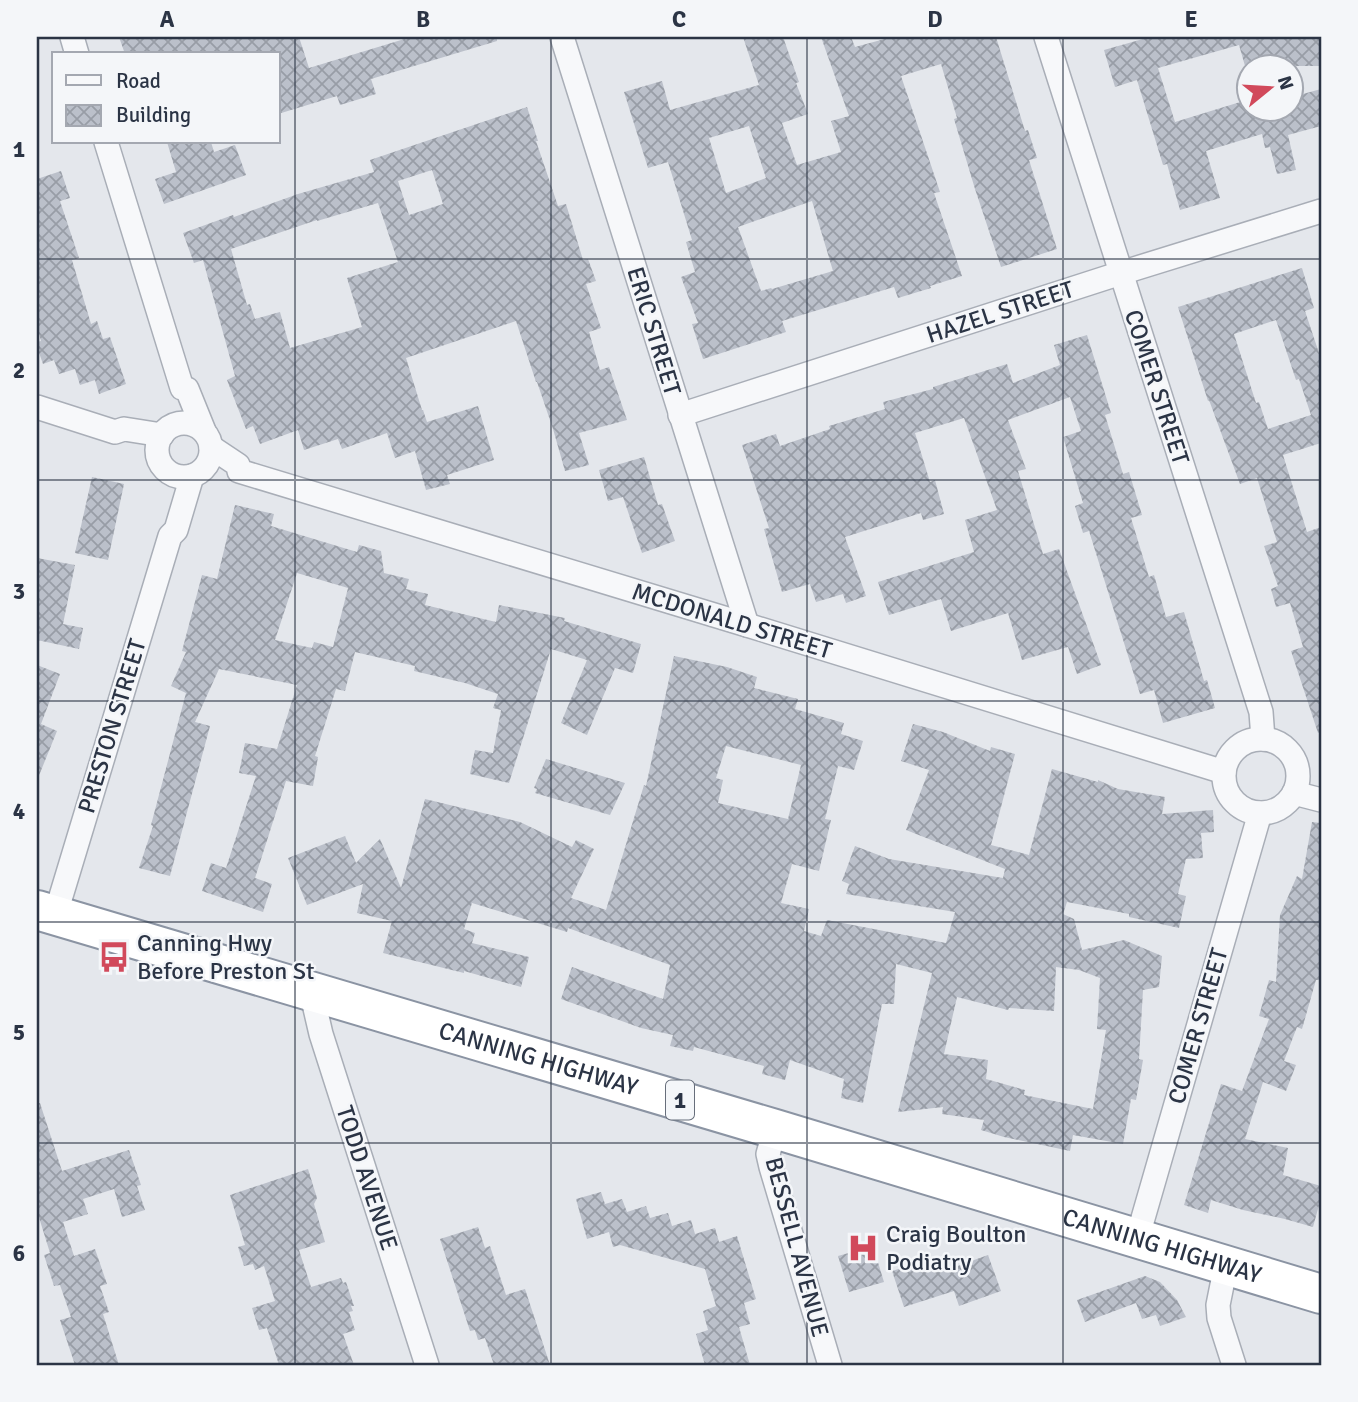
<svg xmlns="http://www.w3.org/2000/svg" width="1358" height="1402" font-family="Signika,sans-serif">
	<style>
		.building { fill: url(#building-cross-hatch); fill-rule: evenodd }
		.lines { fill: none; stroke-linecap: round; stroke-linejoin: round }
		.street-casing { stroke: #a9aeb7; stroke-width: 26 }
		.highway-casing { stroke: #8b94a3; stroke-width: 42 }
		.street { stroke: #f7f8fa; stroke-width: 23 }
		.highway { stroke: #fff; stroke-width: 38 }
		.grid { fill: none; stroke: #2b3445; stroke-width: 2; stroke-opacity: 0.55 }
		.labels { text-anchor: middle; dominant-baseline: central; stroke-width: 5; stroke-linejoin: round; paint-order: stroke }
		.shield { fill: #f4f6f9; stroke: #676e7b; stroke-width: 2 }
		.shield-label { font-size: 23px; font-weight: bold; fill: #2b3445 }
		.street-label { font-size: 24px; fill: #2b3445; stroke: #f4f6f9 }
		.poi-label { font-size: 24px; fill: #2b3445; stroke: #f4f6f9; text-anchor: start }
		.neatline { fill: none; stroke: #2b3445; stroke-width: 2.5 }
		.grid-label { font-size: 23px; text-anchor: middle; font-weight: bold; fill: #2b3445 }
	</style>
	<defs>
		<pattern id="building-cross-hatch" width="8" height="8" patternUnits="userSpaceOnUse" patternTransform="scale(1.75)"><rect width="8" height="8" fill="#bbc0ca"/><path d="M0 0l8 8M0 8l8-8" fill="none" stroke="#989da6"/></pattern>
	</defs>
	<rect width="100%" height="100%" fill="#e4e7ec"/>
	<g class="building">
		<polygon points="119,37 299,37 309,68 411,37 497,37 497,41 371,79 376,94 340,105 337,96 278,114 278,54 125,54"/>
		<path d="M743 37H783L799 82 796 83 808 114 782 123 797 165 841 152 831 121 849 116 821 37H851L855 47 892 37H996L1025 131 1028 130 1037 158 1029 160 1057 249 1001 267 975 189 954 119 957 118 941 64 901 76 940 192 934 193 962 276 930 286 931 288 898 298 894 287 782 321 786 332 703 359 692 324 698 323 681 277 695 272 686 242 692 240 668 162 648 168 624 92 662 81 670 110 759 85ZM749 126 766 178 726 193 709 138ZM812 201 833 271 772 289 771 288 761 291 738 227Z"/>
		<polygon points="1150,37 1321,37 1321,66 1245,66 1239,45 1158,68 1175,122 1250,99 1250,108 1292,108 1292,97 1321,89 1321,126 1288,135 1296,170 1277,174 1270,147 1265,148 1262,134 1206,151 1220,198 1180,210 1167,164 1163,165 1137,80 1115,87 1104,50"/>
		<path d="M527 107 538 141H536L558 206 566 204 583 260 588 259 596 281 586 284 601 328 589 332 600 370 609 367 627 420 579 433 589 465 565 471 553 429 537 382H536L516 321 406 358 422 410H423L427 422 478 406 494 460 447 475 450 484 426 490 415 451 395 458 387 433 342 449 338 439 304 450 298 430 260 444 253 426 246 429 227 380 235 376 203 260 194 263 183 233 233 215 234 217 298 194 374 172 370 160ZM432 170 443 204 409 215 398 181ZM378 203 398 262 347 278 362 327 290 348 280 312 255 319 250 304 247 305 231 249 317 220V221Z"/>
		<polygon points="167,142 211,142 214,152 235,145 246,175 164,204 155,179 176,172"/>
		<polygon points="61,171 70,198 60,201 79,258 72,260 91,324 97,321 103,339 110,337 126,384 99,394 95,380 80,385 75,369 59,374 54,360 43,364 37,347 37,342 41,341 37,326 37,179"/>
		<path d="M1302 268 1314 308 1305 311 1321 359V443L1283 455 1307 532 1321 527V732L1318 733 1291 651 1303 647 1290 603 1276 607 1271 589 1278 586 1264 546 1277 542 1257 478 1240 484 1209 400 1208 401 1178 307ZM1276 320 1296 380 1299 379 1311 415 1268 429 1259 402 1256 403 1234 334Z"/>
		<polygon points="1087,335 1111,413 1105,415 1123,474 1129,472 1142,515 1131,518 1149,577 1154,575 1166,617 1184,612 1204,681 1207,680 1215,708 1163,723 1154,690 1140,694 1089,531 1083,533 1075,506 1083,503 1063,437 1081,431 1070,397 1008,420 1026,469 1018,471 1043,554 1059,549 1101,665 1077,674 1068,647 1022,660 1008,613 951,631 941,599 889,615 878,582 974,552 965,520 997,510 964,418 915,433 930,482 935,480 944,514 923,520 921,513 845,537 866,596 846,603 843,594 816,602 810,584 782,592 764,529 769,528 742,445 776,434 780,446 830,429 829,426 885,409 883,402 933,389 933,387 1007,364 1013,383 1060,365 1054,345"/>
		<polygon points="644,457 658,505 662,504 675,541 642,553 623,497 608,501 599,470"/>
		<polygon points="92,477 124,484 108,560 75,553"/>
		<path d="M235 505 274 514 271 526 357 552 359 545 381 551 384 573 409 579 406 589 428 594 425 605 496 622 499 605 565 618 564 621 641 644 633 673 615 668 587 735 561 723 587 660 551 649 509 783 470 774 475 750 493 753 501 710 493 708 498 694 465 683 414 671 415 666 355 652 345 691 336 689 315 756 318 757 313 786 286 781 255 878 272 884 263 912 202 891 211 863 226 868 256 776 239 773 245 743 277 749 297 685 219 669 195 722 210 726 170 876 139 868 153 826 151 825 186 693 171 686 186 652 182 651 202 575 217 579ZM297 573 348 588 333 647 314 642 312 648 275 640Z"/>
		<polygon points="37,558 75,565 63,624 83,628 79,649 37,640"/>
		<path d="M674 656 727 667 757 677 754 688 798 699 795 709 844 723 841 734 863 741 854 770 838 766 825 819 831 820 819 871 792 864 781 903 809 909 804 931 821 936 827 920 946 943 955 912 846 894 849 884 842 881 855 846 889 859 1003 878 1005 869 906 830 929 770 901 761 913 724 943 732 990 751 991 747 1015 754 991 845 1029 855 1052 769 1098 782V780L1118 789 1165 797 1162 814 1213 810 1214 832 1201 833 1203 858 1186 859 1178 894 1186 896 1179 928 1129 917V914L1067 902 1063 914 1074 919 1082 950 1124 940 1162 956 1159 987 1143 990 1139 1059 1143 1060 1136 1100 1131 1099 1123 1144 1073 1135 1070 1151 1004 1137 981 1130 984 1120 942 1114 943 1107 898 1112 932 973 896 964 894 1004H882L863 1103 841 1098 844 1079 790 1060 785 1080 762 1074 764 1066 694 1047 693 1051 670 1046 673 1035 641 1028 561 999 572 967 663 999 670 965 568 928 567 932 472 903 464 929 475 933 472 943 529 957 521 987 464 971V973L383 953 392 921 357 913 363 884 307 905 288 858 345 836 356 863 380 839 401 888 425 799 520 822 572 847 576 840 594 849 571 898 606 910 644 785 646 786ZM726 746 801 765 788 819 718 803 723 780 716 778ZM1056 967 1079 970 1100 978 1097 1029 1106 1030 1093 1109 1024 1095 1025 1090 986 1079 988 1060 944 1054 957 997 1008 1010 1009 1008 1054 1011Z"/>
		<polygon points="37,665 60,674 41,724 57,731 38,778"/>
		<polygon points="546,759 625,783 610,815 535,793 537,789 534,788"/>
		<polygon points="1312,822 1321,823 1321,980 1316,980 1302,1029 1297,1027 1284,1061 1296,1065 1286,1091 1263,1082 1245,1139 1288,1148 1283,1175 1321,1186 1321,1198 1313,1227 1285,1219 1243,1210 1211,1200 1208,1213 1184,1205 1221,1084 1242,1091 1269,1019 1259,1016 1269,980 1276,982 1280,915 1297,876 1302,879"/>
		<polygon points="37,1103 40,1103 62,1171 129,1150 141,1185 137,1186 145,1210 122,1217 114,1189 83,1199 88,1214 63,1222 74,1256 95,1249 107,1284 100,1286 109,1312 103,1314 119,1365 75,1365 60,1320 71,1317 60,1285 54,1286 44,1255 50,1253 37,1211"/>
		<polygon points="308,1169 317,1198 314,1204 325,1242 299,1250 311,1287 341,1278 343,1283 346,1282 354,1306 351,1306 353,1311 349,1312 355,1330 343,1334 354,1365 279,1365 267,1328 259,1330 252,1308 275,1301 264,1266 255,1270 253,1264 244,1266 238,1247 245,1245 230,1195"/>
		<polygon points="601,1192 605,1204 622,1199 627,1212 646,1206 650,1218 668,1213 672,1226 691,1220 695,1234 715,1228 719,1242 737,1236 756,1299 744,1303 750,1324 739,1327 750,1365 705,1365 696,1334 708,1330 703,1311 716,1306 705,1269 620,1245 613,1247 609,1232 587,1239 576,1199"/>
		<polygon points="478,1227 485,1248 490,1246 506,1295 525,1289 550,1365 494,1365 485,1338 478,1340 475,1330 470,1331 440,1239"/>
		<polygon points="873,1246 884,1282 849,1292 838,1256"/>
		<polygon points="988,1255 1001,1291 959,1306 954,1291 904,1307 892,1271 937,1257 941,1272"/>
		<polygon points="1145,1276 1160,1282 1177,1300 1186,1317 1160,1326 1156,1315 1142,1319 1136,1303 1085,1322 1077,1300"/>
	</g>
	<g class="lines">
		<defs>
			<g id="street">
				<polyline points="72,37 77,54"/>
				<polyline points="562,37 747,625"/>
				<polyline points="1046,37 1261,712 1263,739"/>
				<polyline points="106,142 182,388 187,389 204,431"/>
				<polyline points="37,407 115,432 124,429 162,435"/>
				<polyline points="680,415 1121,273 1321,211"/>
				<circle cx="184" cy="450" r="27"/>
				<polyline points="211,447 238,465 239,471 747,625 1224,772"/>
				<circle cx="1261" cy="776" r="37"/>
				<polyline points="1294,793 1321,800"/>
				<polyline points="55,916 170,536 176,530 192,476"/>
				<polyline points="311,991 321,1034 427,1365"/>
				<polyline points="775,1129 768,1154 771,1167 830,1365"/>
				<polyline points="1137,1239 1260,813"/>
				<polyline points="1226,1265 1218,1305 1219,1318 1234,1365"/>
			</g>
			<g id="highway">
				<path id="s1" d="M37 910 775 1129 1321 1294"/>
			</g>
		</defs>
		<use href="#street" class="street-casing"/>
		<use href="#highway" class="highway-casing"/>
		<use href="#street" class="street"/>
		<use href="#highway" class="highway"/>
	</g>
	<path class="grid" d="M295 37V1365M551 37V1365M807 37V1365M1063 37V1365M37 259H1321M37 480H1321M37 701H1321M37 922H1321M37 1143H1321"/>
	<defs>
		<symbol id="bus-bare" viewBox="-9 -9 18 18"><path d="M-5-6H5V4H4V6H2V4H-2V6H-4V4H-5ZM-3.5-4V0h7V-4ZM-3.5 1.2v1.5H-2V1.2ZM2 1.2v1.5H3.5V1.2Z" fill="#d1495b" stroke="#f4f6f9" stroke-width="2.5" paint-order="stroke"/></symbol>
		<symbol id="hospital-bare" viewBox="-9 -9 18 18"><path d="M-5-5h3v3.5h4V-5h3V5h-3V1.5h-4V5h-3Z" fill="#d1495b" stroke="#f4f6f9" stroke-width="2.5" paint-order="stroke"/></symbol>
	</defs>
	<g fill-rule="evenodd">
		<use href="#bus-bare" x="92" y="935" width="44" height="44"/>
		<use href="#hospital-bare" x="841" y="1226" width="44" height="44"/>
	</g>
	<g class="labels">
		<rect class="shield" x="666" y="1080.5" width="28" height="39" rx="5"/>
		<g class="shield-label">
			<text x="680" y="1100">1</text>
		</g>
		<g class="street-label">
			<text transform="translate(1000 312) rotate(-18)">HAZEL STREET</text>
			<text transform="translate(654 331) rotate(73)">ERIC STREET</text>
			<text transform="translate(1157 387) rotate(72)">COMER STREET</text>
			<text transform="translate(732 621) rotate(17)">MCDONALD STREET</text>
			<text transform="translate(112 726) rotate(-73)">PRESTON STREET</text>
			<text transform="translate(1198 1026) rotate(-74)">COMER STREET</text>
			<text stroke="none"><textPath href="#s1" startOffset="523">CANNING HIGHWAY</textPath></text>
			<text transform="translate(367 1178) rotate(72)">TODD AVENUE</text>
			<text stroke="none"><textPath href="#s1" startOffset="1174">CANNING HIGHWAY</textPath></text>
			<text transform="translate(797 1247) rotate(75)">BESSELL AVENUE</text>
		</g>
		<g class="poi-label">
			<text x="137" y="943">Canning Hwy<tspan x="137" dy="28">Before Preston St</tspan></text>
			<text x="886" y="1234">Craig Boulton<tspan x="886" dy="28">Podiatry</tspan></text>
		</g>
	</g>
	<rect width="1358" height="1402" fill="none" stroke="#f4f6f9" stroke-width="77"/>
	<rect x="52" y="52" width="228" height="91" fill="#f4f6f9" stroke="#a4a8b1" stroke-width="2"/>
	<rect x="66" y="75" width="35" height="10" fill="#f7f8fa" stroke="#a4a8b1" stroke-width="2"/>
	<text x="116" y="88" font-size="21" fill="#2b3445">Road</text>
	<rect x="66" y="105" width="35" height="21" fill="url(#building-cross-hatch)" stroke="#a4a8b1" stroke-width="2"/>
	<text x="116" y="122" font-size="21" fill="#2b3445">Building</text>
	<g transform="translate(1270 88) rotate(72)"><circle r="33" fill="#f4f6f9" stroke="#a4a8b1" stroke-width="2"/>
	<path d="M0-5L12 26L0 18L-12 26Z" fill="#d1495b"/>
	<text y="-10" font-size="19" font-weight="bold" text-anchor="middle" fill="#2b3445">N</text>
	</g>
	<rect x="38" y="38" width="1282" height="1326" class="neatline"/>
	<g class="grid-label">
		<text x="167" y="27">A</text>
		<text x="423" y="27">B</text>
		<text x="679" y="27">C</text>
		<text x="935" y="27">D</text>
		<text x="1191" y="27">E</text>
		<text x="19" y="157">1</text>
		<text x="19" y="378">2</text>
		<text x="19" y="599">3</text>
		<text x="19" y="819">4</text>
		<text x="19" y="1040">5</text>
		<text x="19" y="1261">6</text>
	</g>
</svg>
